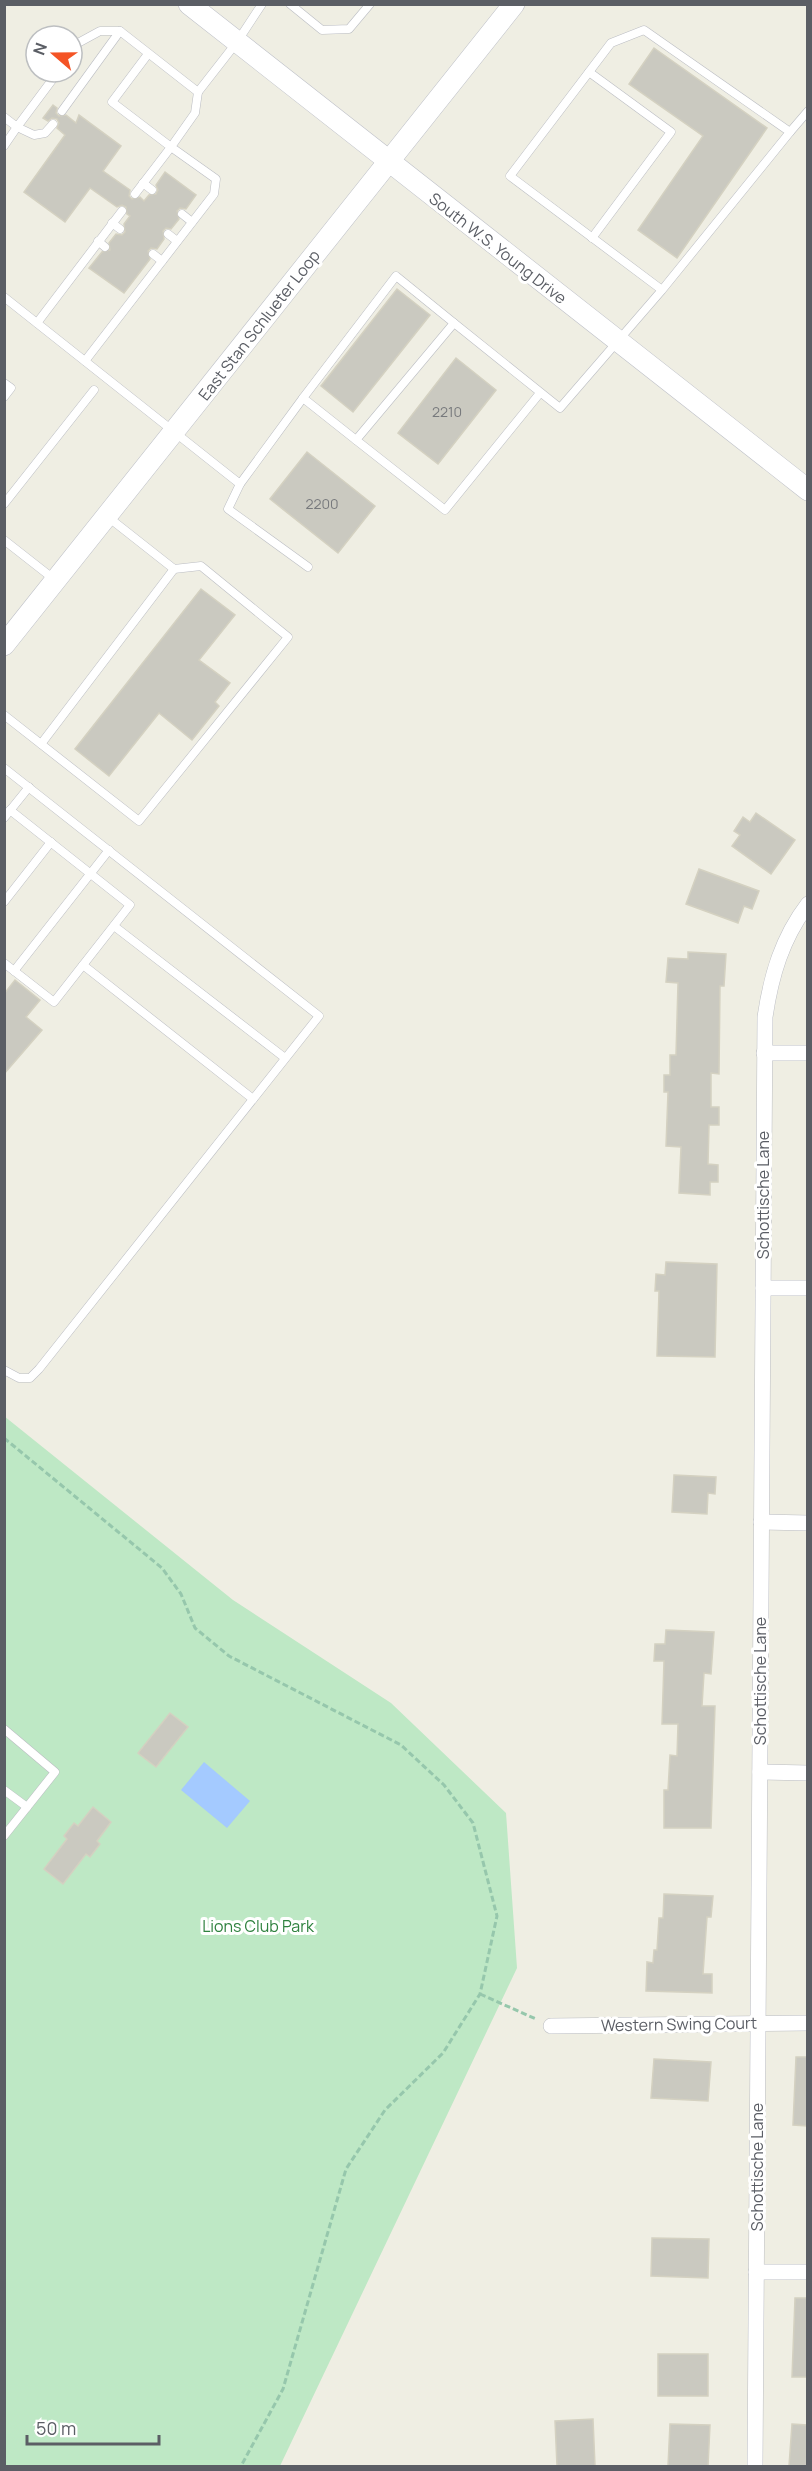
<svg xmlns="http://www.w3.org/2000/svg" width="812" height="2471" font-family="Manrope,sans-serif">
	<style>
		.green { fill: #bee8c5 }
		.water { fill: #a4caff }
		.building { fill: #cac9c0; stroke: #d4d1c1; stroke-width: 1.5 }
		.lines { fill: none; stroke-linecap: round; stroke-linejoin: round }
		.service-casing { stroke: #bbbdc3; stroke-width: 9 }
		.minor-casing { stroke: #bbbdc3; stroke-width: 16 }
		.secondary-casing { stroke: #bec0c8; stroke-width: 22 }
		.path { stroke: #96c7ac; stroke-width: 3; stroke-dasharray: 6 3; stroke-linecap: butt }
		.service { stroke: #fff; stroke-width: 8 }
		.minor { stroke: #fff; stroke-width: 15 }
		.secondary { stroke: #fff; stroke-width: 21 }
		.labels { text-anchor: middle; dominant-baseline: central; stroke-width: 6; stroke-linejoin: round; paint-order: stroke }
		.number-label { font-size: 14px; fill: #77797c }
		.street-label { font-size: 16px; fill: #5b5e65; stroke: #fff }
		.park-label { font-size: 16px; fill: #2f823f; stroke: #fff }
	</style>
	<rect width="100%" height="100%" fill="#efeee3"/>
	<polygon class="green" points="4,1416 233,1600 391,1703 506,1813 517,1968 280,2466 5,2466"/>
	<polygon class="water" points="204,1762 250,1801 227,1828 181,1790"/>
	<g class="building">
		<polygon points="654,48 767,128 677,258 638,230 703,136 629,84"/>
		<polygon points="53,105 57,108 56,113 59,116 66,115 76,123 79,115 121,146 103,171 130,190 129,196 132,199 140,197 144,201 149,195 156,194 158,190 156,185 165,172 196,195 186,209 180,208 177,211 179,219 171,229 166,228 163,231 164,239 157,249 151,248 148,251 150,259 124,293 89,268 102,252 110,250 109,243 116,234 122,235 125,232 124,224 130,216 127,214 126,207 122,205 117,207 90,188 65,222 24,192 65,135 57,128 59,123 57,119 52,118 48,121 43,118"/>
		<polygon points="397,289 430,315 353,412 321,386"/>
		<polygon points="456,358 496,390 438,464 398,433"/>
		<polygon points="307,452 375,506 338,553 270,499"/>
		<polygon points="201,589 235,615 199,660 230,683 215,702 219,706 192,740 159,713 109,776 75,749"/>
		<polygon points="756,813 795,840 771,874 732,846 740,835 734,831 743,817 750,822"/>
		<polygon points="699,869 759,891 752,909 744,906 738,923 686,904"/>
		<polygon points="688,952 726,954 724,986 720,986 719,1074 711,1073 711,1107 719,1107 719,1125 709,1125 708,1164 718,1165 718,1182 710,1182 710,1195 679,1193 681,1147 666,1146 668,1092 664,1092 664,1075 670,1075 670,1055 676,1055 678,983 666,982 668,958 688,959"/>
		<polygon points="15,980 40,1000 26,1017 42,1030 4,1074 4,994"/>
		<polygon points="666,1262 717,1264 715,1357 657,1356 659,1291 655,1291 656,1274 665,1275"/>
		<polygon points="674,1475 716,1477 715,1494 708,1493 707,1514 672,1512"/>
		<polygon points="666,1630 714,1632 711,1674 704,1673 702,1706 715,1706 711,1828 664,1828 664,1790 668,1790 670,1755 677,1756 678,1724 662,1724 664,1661 654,1661 655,1644 665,1644"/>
		<polygon points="170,1713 188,1727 156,1767 138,1753"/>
		<polygon points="93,1807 111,1822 97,1841 100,1844 90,1857 86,1854 63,1884 44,1869 67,1839 64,1836 74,1823 78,1826"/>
		<polygon points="664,1894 713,1896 711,1917 707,1917 703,1974 712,1974 712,1993 646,1991 647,1962 653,1963 654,1950 657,1950 659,1918 663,1918"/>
		<polygon points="796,2057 807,2057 807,2126 793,2125"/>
		<polygon points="654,2059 711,2062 708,2101 651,2098"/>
		<polygon points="652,2238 709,2239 708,2278 651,2276"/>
		<polygon points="795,2298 807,2298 807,2377 792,2377"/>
		<rect x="658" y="2354" width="50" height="42"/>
		<polygon points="593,2419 595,2466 557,2466 555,2421"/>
		<polygon points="670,2424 710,2425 708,2466 668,2466"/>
		<polygon points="792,2424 807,2425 807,2466 789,2466"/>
	</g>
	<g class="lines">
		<defs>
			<g id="service">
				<polyline points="290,4 322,30 349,29 370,4"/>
				<polyline points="72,52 78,43 100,31 120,31 198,92 195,113 171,147 216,179 214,194 85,361"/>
				<polyline points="589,72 671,132 592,238"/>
				<polyline points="198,92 237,42 262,4"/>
				<polyline points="62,111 120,31"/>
				<polyline points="4,117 17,127 58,72"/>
				<polyline points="790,132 808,111"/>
				<polyline points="4,146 17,127 34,135 45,133 53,124"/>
				<polyline points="143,183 152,190"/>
				<polyline points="135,194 171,147 112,102 148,54"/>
				<polyline points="182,214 192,222"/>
				<polyline points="112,223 120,229"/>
				<polyline points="168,234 177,241"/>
				<polyline points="98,241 105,247"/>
				<polyline points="153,254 162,261"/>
				<polyline points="4,297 240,484 303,398"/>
				<polyline points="37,323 122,211"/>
				<polyline points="4,383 11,388 4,397"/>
				<polyline points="540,393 445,510 356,440 454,323 560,408 662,290 790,132 644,30 611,43 510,176 662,290"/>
				<polyline points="356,440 303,398 396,276 454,323"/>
				<polyline points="240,484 228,509 308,567"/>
				<polyline points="4,504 94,390"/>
				<polyline points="4,540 55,580"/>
				<polyline points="4,715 139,821 288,637 201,566 174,569 108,517"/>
				<polyline points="41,744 174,569"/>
				<polyline points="4,768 319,1016 39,1369 30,1378 19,1378 4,1370"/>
				<polyline points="4,818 29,787"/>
				<polyline points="4,902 51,842"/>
				<polyline points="114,926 285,1058"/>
				<polyline points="4,963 54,1002 130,905 10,810"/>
				<polyline points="83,965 253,1099"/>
				<polyline points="14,971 109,850"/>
				<polyline points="4,1729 55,1772 4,1836"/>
				<polyline points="4,1790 27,1807"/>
			</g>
			<g id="minor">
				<polyline points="764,1053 808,1053"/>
				<polyline points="763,1288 808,1288"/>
				<polyline points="761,1522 808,1523"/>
				<polyline points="760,1772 808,1773"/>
				<polyline points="551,2026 808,2023"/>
				<polyline points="756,2272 808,2272"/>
				<path d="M755 2466 765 1017C771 976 782 938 808 904"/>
			</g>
			<g id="secondary">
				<polyline points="189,4 808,490"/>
				<polyline points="4,645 514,4"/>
			</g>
		</defs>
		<use href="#service" class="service-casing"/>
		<use href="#minor" class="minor-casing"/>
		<use href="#secondary" class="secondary-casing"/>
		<g class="path">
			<polyline points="4,1438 162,1568 181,1594 195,1628 229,1656 401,1745 444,1785 473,1823 497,1916 480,1994 443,2053 385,2110 346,2169 283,2389 241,2466"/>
			<polyline points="480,1994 536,2019"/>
		</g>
		<use href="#service" class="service"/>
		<use href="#minor" class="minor"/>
		<use href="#secondary" class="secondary"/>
	</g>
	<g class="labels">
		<g class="number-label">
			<text x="447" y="411">2210</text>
			<text x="322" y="503">2200</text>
		</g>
		<g class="street-label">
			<text transform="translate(498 248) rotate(38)">South W.S. Young Drive</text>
			<text transform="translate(259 325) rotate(-52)">East Stan Schlueter Loop</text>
			<text transform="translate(763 1195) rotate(-90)">Schottische Lane</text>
			<text transform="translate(760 1681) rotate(-90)">Schottische Lane</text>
			<text transform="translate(679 2024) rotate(-1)">Western Swing Court</text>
			<text transform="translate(757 2167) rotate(-90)">Schottische Lane</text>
		</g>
		<g class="park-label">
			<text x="258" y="1926">Lions Club Park</text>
		</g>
	</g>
	<rect width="812" height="2471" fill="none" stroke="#5b5e65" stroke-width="12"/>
	<g transform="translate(54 54) rotate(290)"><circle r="28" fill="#ffffff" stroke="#bdbfc1" stroke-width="1.5"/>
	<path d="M0-4.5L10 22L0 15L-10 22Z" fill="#f45425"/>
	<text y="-9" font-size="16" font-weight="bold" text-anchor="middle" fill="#5b5e65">N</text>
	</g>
	<path d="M27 2435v9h132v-9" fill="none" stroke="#5b5e65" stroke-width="3"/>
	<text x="36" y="2435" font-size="18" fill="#5b5e65" stroke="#ffffff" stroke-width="4.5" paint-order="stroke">50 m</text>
</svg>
